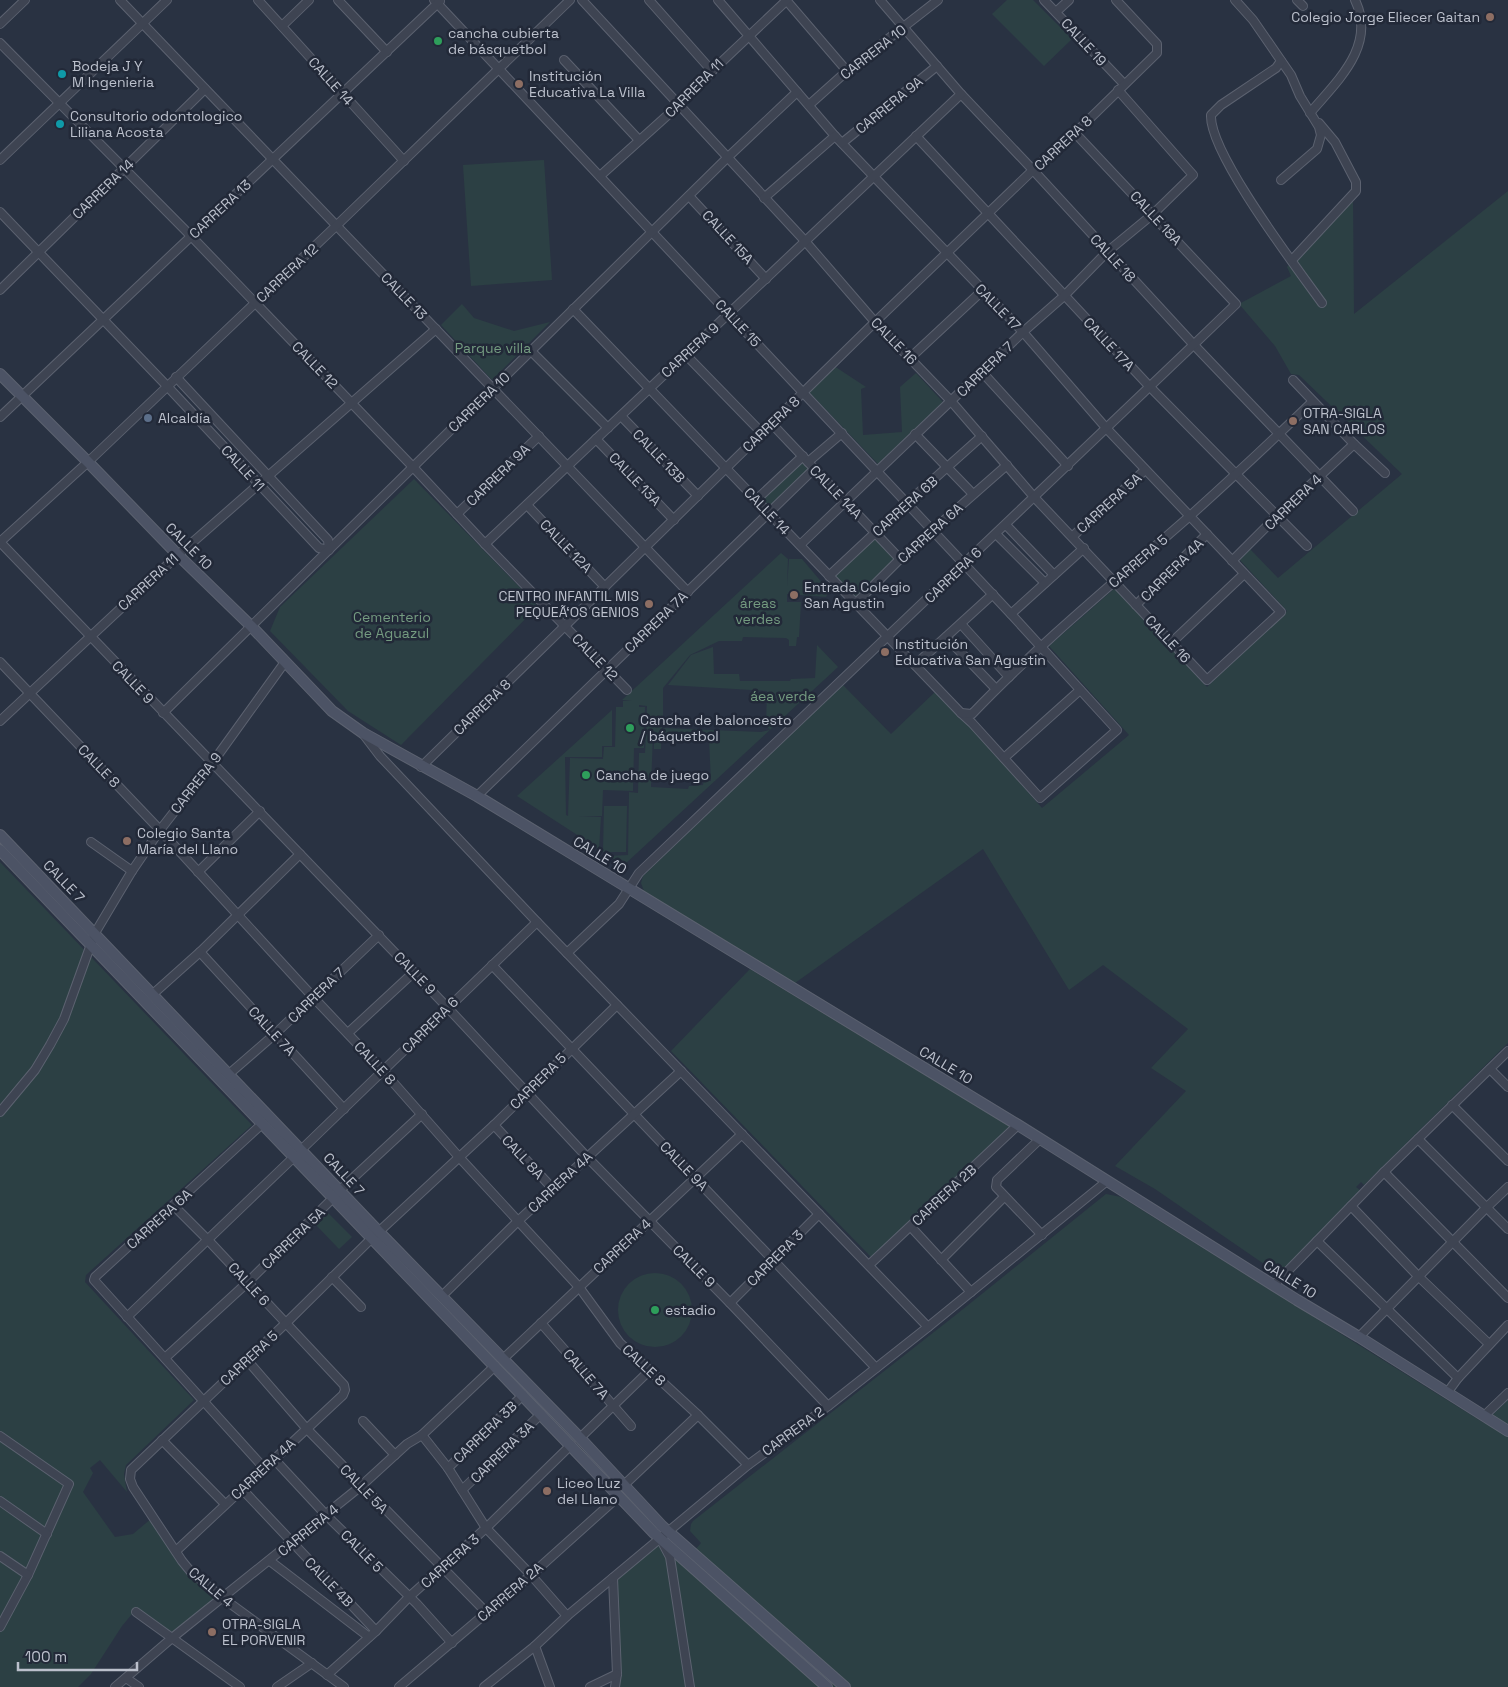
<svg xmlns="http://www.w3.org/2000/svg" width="1508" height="1687" font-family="'Space Grotesk',sans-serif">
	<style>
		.green { fill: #2c4044 }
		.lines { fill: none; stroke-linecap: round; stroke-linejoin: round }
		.street-casing { stroke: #5c6270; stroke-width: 10 }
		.secondary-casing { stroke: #5c6270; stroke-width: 12 }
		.street { stroke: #3e4452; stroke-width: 8 }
		.secondary { stroke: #4c5365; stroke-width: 10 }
		.education-dot { fill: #8d6e63; stroke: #222938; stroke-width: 2 }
		.leisure-dot { fill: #2e9e5b; stroke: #222938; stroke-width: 2 }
		.culture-dot { fill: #0f9aa8; stroke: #222938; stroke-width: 2 }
		.service-dot { fill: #5c6f8a; stroke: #222938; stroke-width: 2 }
		.labels { text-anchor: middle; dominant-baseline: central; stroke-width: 5; stroke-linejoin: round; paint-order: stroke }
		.poi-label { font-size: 14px; fill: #bbc0cc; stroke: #222938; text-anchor: start }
		.street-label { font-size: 14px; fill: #bbc0cc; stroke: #222938 }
		.park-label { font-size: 14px; fill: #749b80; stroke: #222938 }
	</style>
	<rect width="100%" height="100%" fill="#293242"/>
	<g class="green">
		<polygon points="1007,0 1033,0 1072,39 1044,66 992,14"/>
		<polygon points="544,160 552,280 471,286 463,165"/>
		<polygon points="1508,191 1508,1043 1364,1185 1361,1182 1356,1187 1360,1190 1280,1275 1155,1189 1115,1166 1186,1091 1151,1068 1188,1029 1103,965 1069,990 983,849 795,983 644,891 641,883 643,876 842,684 891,734 935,692 969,725 1042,808 1129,735 1049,646 1115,588 1207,687 1287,611 1239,559 1250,549 1278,578 1402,474 1299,375 1291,374 1275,346 1239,304 1291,276 1287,267 1353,197 1354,314"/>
		<polygon points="462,304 474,318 514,331 550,322 492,380 441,325"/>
		<polygon points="834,366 866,387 861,389 863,435 902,432 900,387 916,373 943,402 878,464 808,391"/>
		<polygon points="803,458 812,468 768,510 758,500"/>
		<polygon points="414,479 538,606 401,745 348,711 270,631 280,607"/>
		<polygon points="874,536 897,559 855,599 834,575"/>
		<polygon points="781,553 788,559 787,587 789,559 802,559 829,591 826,597 787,594 787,602 801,602 799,637 797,637 796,646 789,646 789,640 786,638 743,637 742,641 719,641 690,655 663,688 663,723 676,723 676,727 662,727 661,749 654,749 654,733 646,733 647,706 639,705 639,707 645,707 644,748 634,748 633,791 603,790 602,816 579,816 601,817 599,849 517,796 612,710 612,746 602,746 602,757 565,757 566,815 568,816 570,758 603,759 604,747 615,747 616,707 623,707 623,701 632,701 622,700"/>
		<polygon points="817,645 838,667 624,865 609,856 628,855 629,792 638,793 639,753 645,753 646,734 653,734 651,787 688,789 689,786 703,785 704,780 711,781 709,740 662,737 663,728 761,732 770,730 766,725 767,691 668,685 691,655 713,647 714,674 739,674 740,681 790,681 791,679 815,678"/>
		<polygon points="604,806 627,806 626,852 603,852"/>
		<polygon points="0,862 252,1125 86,1275 85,1282 194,1400 126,1465 124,1474 127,1492 100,1460 90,1468 93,1473 83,1492 115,1537 133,1534 152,1518 181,1567 186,1574 217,1598 173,1634 137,1608 122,1626 91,1674 78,1687 0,1687"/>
		<polygon points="750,969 1011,1127 871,1257 671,1051"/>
		<polygon points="1106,1194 1121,1197 1484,1423 1508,1400 1508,1687 619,1687 621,1675 617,1580 660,1543 684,1563 701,1543 690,1531 691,1524 693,1521 957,1314"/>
		<polygon points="328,1213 352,1237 339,1249 316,1225"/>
		<circle cx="655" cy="1310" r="37"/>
	</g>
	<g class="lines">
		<defs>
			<g id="street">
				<polyline points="120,0 688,592"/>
				<polyline points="258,0 404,161"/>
				<polyline points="338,0 387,52"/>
				<polyline points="434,0 1011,614 1117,730 1040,798 972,723 961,713 573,309"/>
				<polyline points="570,0 336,226 88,462 0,542 448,1008 587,1157 730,1303 828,1406"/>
				<polyline points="582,0 805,241 875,322 951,401 1034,497 1207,680 1281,612 1107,429 1023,332 835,136 718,0"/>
				<polyline points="649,0 712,71"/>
				<polyline points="786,0 847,71"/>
				<polyline points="880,0 961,94 1033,170 1194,345 1353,511"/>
				<polyline points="1044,0 1124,84"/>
				<polyline points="1235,0 1253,20 1291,75 1300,96 1319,127 1321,135 1317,149 1281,180"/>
				<polyline points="1297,0 1303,6"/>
				<polyline points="1056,12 1069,0"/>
				<polyline points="0,24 25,0"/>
				<polyline points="282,26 309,0"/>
				<polyline points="0,43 191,236 413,467 485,544 627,690"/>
				<polyline points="564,60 639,140"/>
				<path d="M1281 61 1276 68 1221 105 1211 115C1209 153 1297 268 1322 303"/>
				<polyline points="809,105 847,71 938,0"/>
				<path d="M1310 113C1337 81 1377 46 1355 0"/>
				<polyline points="916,136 1150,387 1307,546"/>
				<polyline points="842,143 937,66"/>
				<polyline points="0,160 167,0"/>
				<polyline points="600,176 680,104 712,71 787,0"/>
				<polyline points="689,196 766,279"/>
				<polyline points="764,198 835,136"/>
				<polyline points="0,212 167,386 319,548 329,550 328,540 176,377"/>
				<polyline points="1292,260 1356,191 1356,182 1335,142 1319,123"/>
				<polyline points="0,290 205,89"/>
				<polyline points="531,351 608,428"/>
				<polyline points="686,355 762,433"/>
				<polyline points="910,358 983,290"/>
				<polyline points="982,372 1068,466"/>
				<polyline points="1293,380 1354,444 1385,473"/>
				<polyline points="621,416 698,496"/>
				<polyline points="0,417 440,1"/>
				<polyline points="772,424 900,559"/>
				<polyline points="915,434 973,494"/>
				<polyline points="596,439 674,520"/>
				<polyline points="808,462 842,433"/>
				<polyline points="756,500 803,456"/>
				<polyline points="527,505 605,587"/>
				<polyline points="457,514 539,436"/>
				<polyline points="1006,525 1054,575"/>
				<polyline points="996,534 1045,583"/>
				<polyline points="1073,536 1145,470"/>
				<polyline points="485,544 961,94"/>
				<polyline points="800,545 1023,332 1064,296 1107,252 1153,214 1193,175 1118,90"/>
				<polyline points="1232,561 1277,516 1354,444"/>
				<polyline points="829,576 907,503 982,436"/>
				<polyline points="856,603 900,559 1007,465"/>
				<polyline points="1136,605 1207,534"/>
				<polyline points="1011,614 1084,548"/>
				<polyline points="961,624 1009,677"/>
				<polyline points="946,637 996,689"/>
				<polyline points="1171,643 1244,574"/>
				<polyline points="0,662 160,830 313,997 384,1072 459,1157 579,1287 620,1343 698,1415 748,1465"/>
				<polyline points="915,665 993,594"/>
				<polyline points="163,713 727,158 797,92"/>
				<path d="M961 713 972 714C1040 643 1117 580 1191 515 1232 478 1273 440 1312 402"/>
				<polyline points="0,721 178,555 436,329"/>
				<polyline points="364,735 380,756 537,922 928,1327"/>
				<polyline points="1004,758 1080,690"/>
				<polyline points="421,767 875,322 1033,170 1075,133 1157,53 1157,44 1116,0"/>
				<polyline points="477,796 814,469"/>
				<polyline points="91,842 132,871"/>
				<polyline points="198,872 260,811"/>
				<polyline points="200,952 344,1109"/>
				<path d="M567 953 619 904 639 873C838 684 1038 495 1236 304L1075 133"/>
				<polyline points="492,965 876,1368"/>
				<polyline points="153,994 200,952 300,854"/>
				<polyline points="348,1033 414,972"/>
				<polyline points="1490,1069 1508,1087"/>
				<polyline points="229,1074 275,1034 379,935"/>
				<polyline points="1452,1105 1508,1161"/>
				<polyline points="0,1112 35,1070 50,1045 64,1019 95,933 132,871 160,830 213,762 285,662"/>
				<polyline points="262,1124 95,1277 94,1280 264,1468"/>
				<polyline points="494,1125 553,1189"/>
				<polyline points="1040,1139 997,1180 996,1187 1042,1235"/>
				<polyline points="1418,1139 1508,1229"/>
				<polyline points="302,1149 537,922"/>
				<polyline points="1384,1172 1508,1298"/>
				<polyline points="340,1190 422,1114"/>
				<polyline points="174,1206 208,1240 344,1385 345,1390 343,1395 176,1551"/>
				<polyline points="1351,1206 1418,1276 1489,1344"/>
				<polyline points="911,1227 971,1292"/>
				<polyline points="1317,1241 1384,1172 1508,1051"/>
				<polyline points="941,1260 1004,1197"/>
				<polyline points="869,1265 1018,1125"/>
				<polyline points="332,1277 361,1307"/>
				<polyline points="1274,1285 1317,1241 1458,1378"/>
				<polyline points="442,1296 518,1221 681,1071"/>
				<polyline points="730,1303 819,1214"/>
				<polyline points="127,1317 294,1157"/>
				<polyline points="541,1323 631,1426"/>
				<polyline points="1359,1337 1486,1208 1508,1187"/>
				<polyline points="165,1358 248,1282 333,1198"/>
				<polyline points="503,1359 742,1134"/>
				<polyline points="247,1360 306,1428 486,1612"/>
				<polyline points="1447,1393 1458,1378 1508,1325"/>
				<polyline points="1484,1416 1508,1393"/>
				<polyline points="363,1421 395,1455"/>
				<polyline points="422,1435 448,1468 486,1528 531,1575 567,1616"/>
				<polyline points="0,1436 69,1484 28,1575 0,1627"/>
				<polyline points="580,1438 650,1370"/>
				<polyline points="162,1440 225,1504"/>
				<polyline points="274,1459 326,1515 417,1604 452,1643"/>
				<polyline points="448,1468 523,1395"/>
				<polyline points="624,1485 698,1415"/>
				<polyline points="242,1489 376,1631"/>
				<polyline points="462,1490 541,1414"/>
				<polyline points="0,1501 47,1534"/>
				<polyline points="662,1542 670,1557 690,1687"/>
				<polyline points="0,1556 28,1575"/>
				<polyline points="270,1561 369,1637"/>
				<polyline points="613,1578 617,1674 615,1687"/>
				<polyline points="136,1612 240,1687"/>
				<polyline points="535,1646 550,1687"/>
				<polyline points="327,1675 376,1631 409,1597 486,1528 571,1445"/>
				<polyline points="126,1678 139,1687"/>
				<polyline points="115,1687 172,1638 361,1486 407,1444 422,1435 495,1366"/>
				<polyline points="277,1687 312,1663"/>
				<polyline points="344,1687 224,1599 191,1572 182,1561 133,1487 130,1479 131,1470 286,1323 372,1238 494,1125 617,1005"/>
				<polyline points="399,1687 531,1575 619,1496"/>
				<polyline points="484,1687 535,1646 567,1616 748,1465 828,1406 928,1327 1107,1181"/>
				<polyline points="590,1687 617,1674"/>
			</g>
			<g id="secondary">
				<polyline points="0,374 88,462 178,555 251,626 332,711 363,733 477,796 1018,1125 1297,1300 1359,1337 1508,1431"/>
				<polyline points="0,835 379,1232 580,1438 662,1526 845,1687"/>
				<polyline points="0,850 654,1533 827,1687"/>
			</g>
		</defs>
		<use href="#street" class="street-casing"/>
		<use href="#secondary" class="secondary-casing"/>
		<use href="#street" class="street"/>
		<use href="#secondary" class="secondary"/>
	</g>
	<g class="education-dot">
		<circle cx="1490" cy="17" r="5"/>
		<circle cx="519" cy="84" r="5"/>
		<circle cx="1293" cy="421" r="5"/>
		<circle cx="794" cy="595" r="5"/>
		<circle cx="649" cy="604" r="5"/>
		<circle cx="885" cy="652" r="5"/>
		<circle cx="127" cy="841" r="5"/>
		<circle cx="547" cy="1491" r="5"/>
		<circle cx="212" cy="1632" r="5"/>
	</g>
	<g class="leisure-dot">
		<circle cx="438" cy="41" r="5"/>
		<circle cx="630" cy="728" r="5"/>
		<circle cx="586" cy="775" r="5"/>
		<circle cx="655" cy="1310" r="5"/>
	</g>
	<g class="culture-dot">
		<circle cx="62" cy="74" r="5"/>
		<circle cx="60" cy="124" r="5"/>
	</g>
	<circle class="service-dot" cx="148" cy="418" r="5"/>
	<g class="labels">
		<g class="poi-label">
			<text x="1480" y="17" text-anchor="end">Colegio Jorge Eliecer Gaitan</text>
			<text x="448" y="33">cancha cubierta<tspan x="448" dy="16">de básquetbol</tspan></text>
			<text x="72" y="66">Bodeja J Y<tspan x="72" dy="16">M Ingenieria</tspan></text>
			<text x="529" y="76">Institución<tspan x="529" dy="16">Educativa La Villa</tspan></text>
			<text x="70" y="116">Consultorio odontologico<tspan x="70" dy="16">Liliana Acosta</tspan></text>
			<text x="1303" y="413">OTRA-SIGLA<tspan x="1303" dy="16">SAN CARLOS</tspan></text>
			<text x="158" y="418">Alcaldía</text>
			<text x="804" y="587">Entrada Colegio<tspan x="804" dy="16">San Agustin</tspan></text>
			<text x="639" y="596" text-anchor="end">CENTRO INFANTIL MIS<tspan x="639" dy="16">PEQUEÃ‘OS GENIOS</tspan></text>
			<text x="895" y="644">Institución<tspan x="895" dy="16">Educativa San Agustin</tspan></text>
			<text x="640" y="720">Cancha de baloncesto<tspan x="640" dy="16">/ báquetbol</tspan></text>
			<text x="596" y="775">Cancha de juego</text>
			<text x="137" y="833">Colegio Santa<tspan x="137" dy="16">María del Llano</tspan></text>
			<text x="665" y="1310">estadio</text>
			<text x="557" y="1483">Liceo Luz<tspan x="557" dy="16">del Llano</tspan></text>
			<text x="222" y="1624">OTRA-SIGLA<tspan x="222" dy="16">EL PORVENIR</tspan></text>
		</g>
		<g class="street-label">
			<text transform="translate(1084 42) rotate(47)">CALLE 19</text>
			<text transform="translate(873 52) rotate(-38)">CARRERA 10</text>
			<text transform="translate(331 81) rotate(48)">CALLE 14</text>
			<text transform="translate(694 88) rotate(-45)">CARRERA 11</text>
			<text transform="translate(889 105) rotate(-39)">CARRERA 9A</text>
			<text transform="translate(1063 143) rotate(-43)">CARRERA 8</text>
			<text transform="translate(103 189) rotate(-44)">CARRERA 14</text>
			<text transform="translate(220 209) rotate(-43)">CARRERA 13</text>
			<text transform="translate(1156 218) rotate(47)">CALLE 18A</text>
			<text transform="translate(728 237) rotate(47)">CALLE 15A</text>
			<text transform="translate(1113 258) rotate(47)">CALLE 18</text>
			<text transform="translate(287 273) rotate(-43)">CARRERA 12</text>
			<text transform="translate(404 296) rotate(46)">CALLE 13</text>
			<text transform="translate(998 307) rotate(46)">CALLE 17</text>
			<text transform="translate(738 323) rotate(47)">CALLE 15</text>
			<text transform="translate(894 341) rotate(46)">CALLE 16</text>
			<text transform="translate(1109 344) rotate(47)">CALLE 17A</text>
			<text transform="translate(690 350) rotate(-43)">CARRERA 9</text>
			<text transform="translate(315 365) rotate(46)">CALLE 12</text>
			<text transform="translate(985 369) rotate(-44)">CARRERA 7</text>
			<text transform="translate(479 402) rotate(-44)">CARRERA 10</text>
			<text transform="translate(771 424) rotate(-44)">CARRERA 8</text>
			<text transform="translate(659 456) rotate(46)">CALLE 13B</text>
			<text transform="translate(243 468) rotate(47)">CALLE 11</text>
			<text transform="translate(498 475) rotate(-44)">CARRERA 9A</text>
			<text transform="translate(635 479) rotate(46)">CALLE 13A</text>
			<text transform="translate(836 492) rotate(46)">CALLE 14A</text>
			<text transform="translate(1293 502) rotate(-44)">CARRERA 4</text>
			<text transform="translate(1109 503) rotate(-42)">CARRERA 5A</text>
			<text transform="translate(905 506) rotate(-42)">CARRERA 6B</text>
			<text transform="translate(767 511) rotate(46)">CALLE 14</text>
			<text transform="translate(930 533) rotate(-42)">CARRERA 6A</text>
			<text transform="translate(189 546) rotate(45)">CALLE 10</text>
			<text transform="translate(566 546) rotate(46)">CALLE 12A</text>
			<text transform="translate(1138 561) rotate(-41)">CARRERA 5</text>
			<text transform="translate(1172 570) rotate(-45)">CARRERA 4A</text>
			<text transform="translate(953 575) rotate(-44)">CARRERA 6</text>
			<text transform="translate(148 582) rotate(-43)">CARRERA 11</text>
			<text transform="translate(656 622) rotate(-44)">CARRERA 7A</text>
			<text transform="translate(1168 639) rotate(47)">CALLE 16</text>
			<text transform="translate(595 657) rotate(46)">CALLE 12</text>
			<text transform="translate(133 682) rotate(46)">CALLE 9</text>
			<text transform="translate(482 707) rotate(-44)">CARRERA 8</text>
			<text transform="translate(99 766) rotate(46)">CALLE 8</text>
			<text transform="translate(196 783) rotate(-52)">CARRERA 9</text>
			<text transform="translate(600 855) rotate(31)">CALLE 10</text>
			<text transform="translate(64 881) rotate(46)">CALLE 7</text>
			<text transform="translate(415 973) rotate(46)">CALLE 9</text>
			<text transform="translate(316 995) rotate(-44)">CARRERA 7</text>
			<text transform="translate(430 1025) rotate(-45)">CARRERA 6</text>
			<text transform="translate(272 1031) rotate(47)">CALLE 7A</text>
			<text transform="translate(375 1063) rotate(47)">CALLE 8</text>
			<text transform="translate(946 1065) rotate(31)">CALLE 10</text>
			<text transform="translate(538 1081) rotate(-45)">CARRERA 5</text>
			<text transform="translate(523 1157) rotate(47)">CALL 8A</text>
			<text transform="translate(684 1166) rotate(46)">CALLE 9A</text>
			<text transform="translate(344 1174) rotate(47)">CALLE 7</text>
			<text transform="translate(560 1182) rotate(-43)">CARRERA 4A</text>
			<text transform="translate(944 1195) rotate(-43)">CARRERA 2B</text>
			<text transform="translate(159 1219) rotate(-42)">CARRERA 6A</text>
			<text transform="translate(293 1238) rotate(-44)">CARRERA 5A</text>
			<text transform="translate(622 1246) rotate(-43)">CARRERA 4</text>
			<text transform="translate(775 1258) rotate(-45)">CARRERA 3</text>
			<text transform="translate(694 1266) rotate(45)">CALLE 9</text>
			<text transform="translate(1290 1279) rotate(32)">CALLE 10</text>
			<text transform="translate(249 1284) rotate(47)">CALLE 6</text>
			<text transform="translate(249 1358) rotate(-43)">CARRERA 5</text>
			<text transform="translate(644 1365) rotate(43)">CALLE 8</text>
			<text transform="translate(586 1374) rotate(49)">CALLE 7A</text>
			<text transform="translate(793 1431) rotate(-36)">CARRERA 2</text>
			<text transform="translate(485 1432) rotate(-44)">CARRERA 3B</text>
			<text transform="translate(502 1452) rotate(-44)">CARRERA 3A</text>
			<text transform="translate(263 1469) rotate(-43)">CARRERA 4A</text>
			<text transform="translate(364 1489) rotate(46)">CALLE 5A</text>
			<text transform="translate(308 1530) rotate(-39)">CARRERA 4</text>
			<text transform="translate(362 1551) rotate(45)">CALLE 5</text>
			<text transform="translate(450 1561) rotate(-42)">CARRERA 3</text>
			<text transform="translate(329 1582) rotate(46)">CALLE 4B</text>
			<text transform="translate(211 1587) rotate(40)">CALLE 4</text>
			<text transform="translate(510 1592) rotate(-41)">CARRERA 2A</text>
		</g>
		<g class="park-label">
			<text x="493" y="348">Parque villa</text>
			<text x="758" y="603">áreas<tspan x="758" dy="16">verdes</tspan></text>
			<text x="392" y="617">Cementerio<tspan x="392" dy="16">de Aguazul</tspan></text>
			<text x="783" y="696">áea verde</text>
		</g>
	</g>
	<path d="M18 1662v8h119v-8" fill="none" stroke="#bbc0cc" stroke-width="2.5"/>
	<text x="25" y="1662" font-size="15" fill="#bbc0cc" stroke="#222938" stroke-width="4" paint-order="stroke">100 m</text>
</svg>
